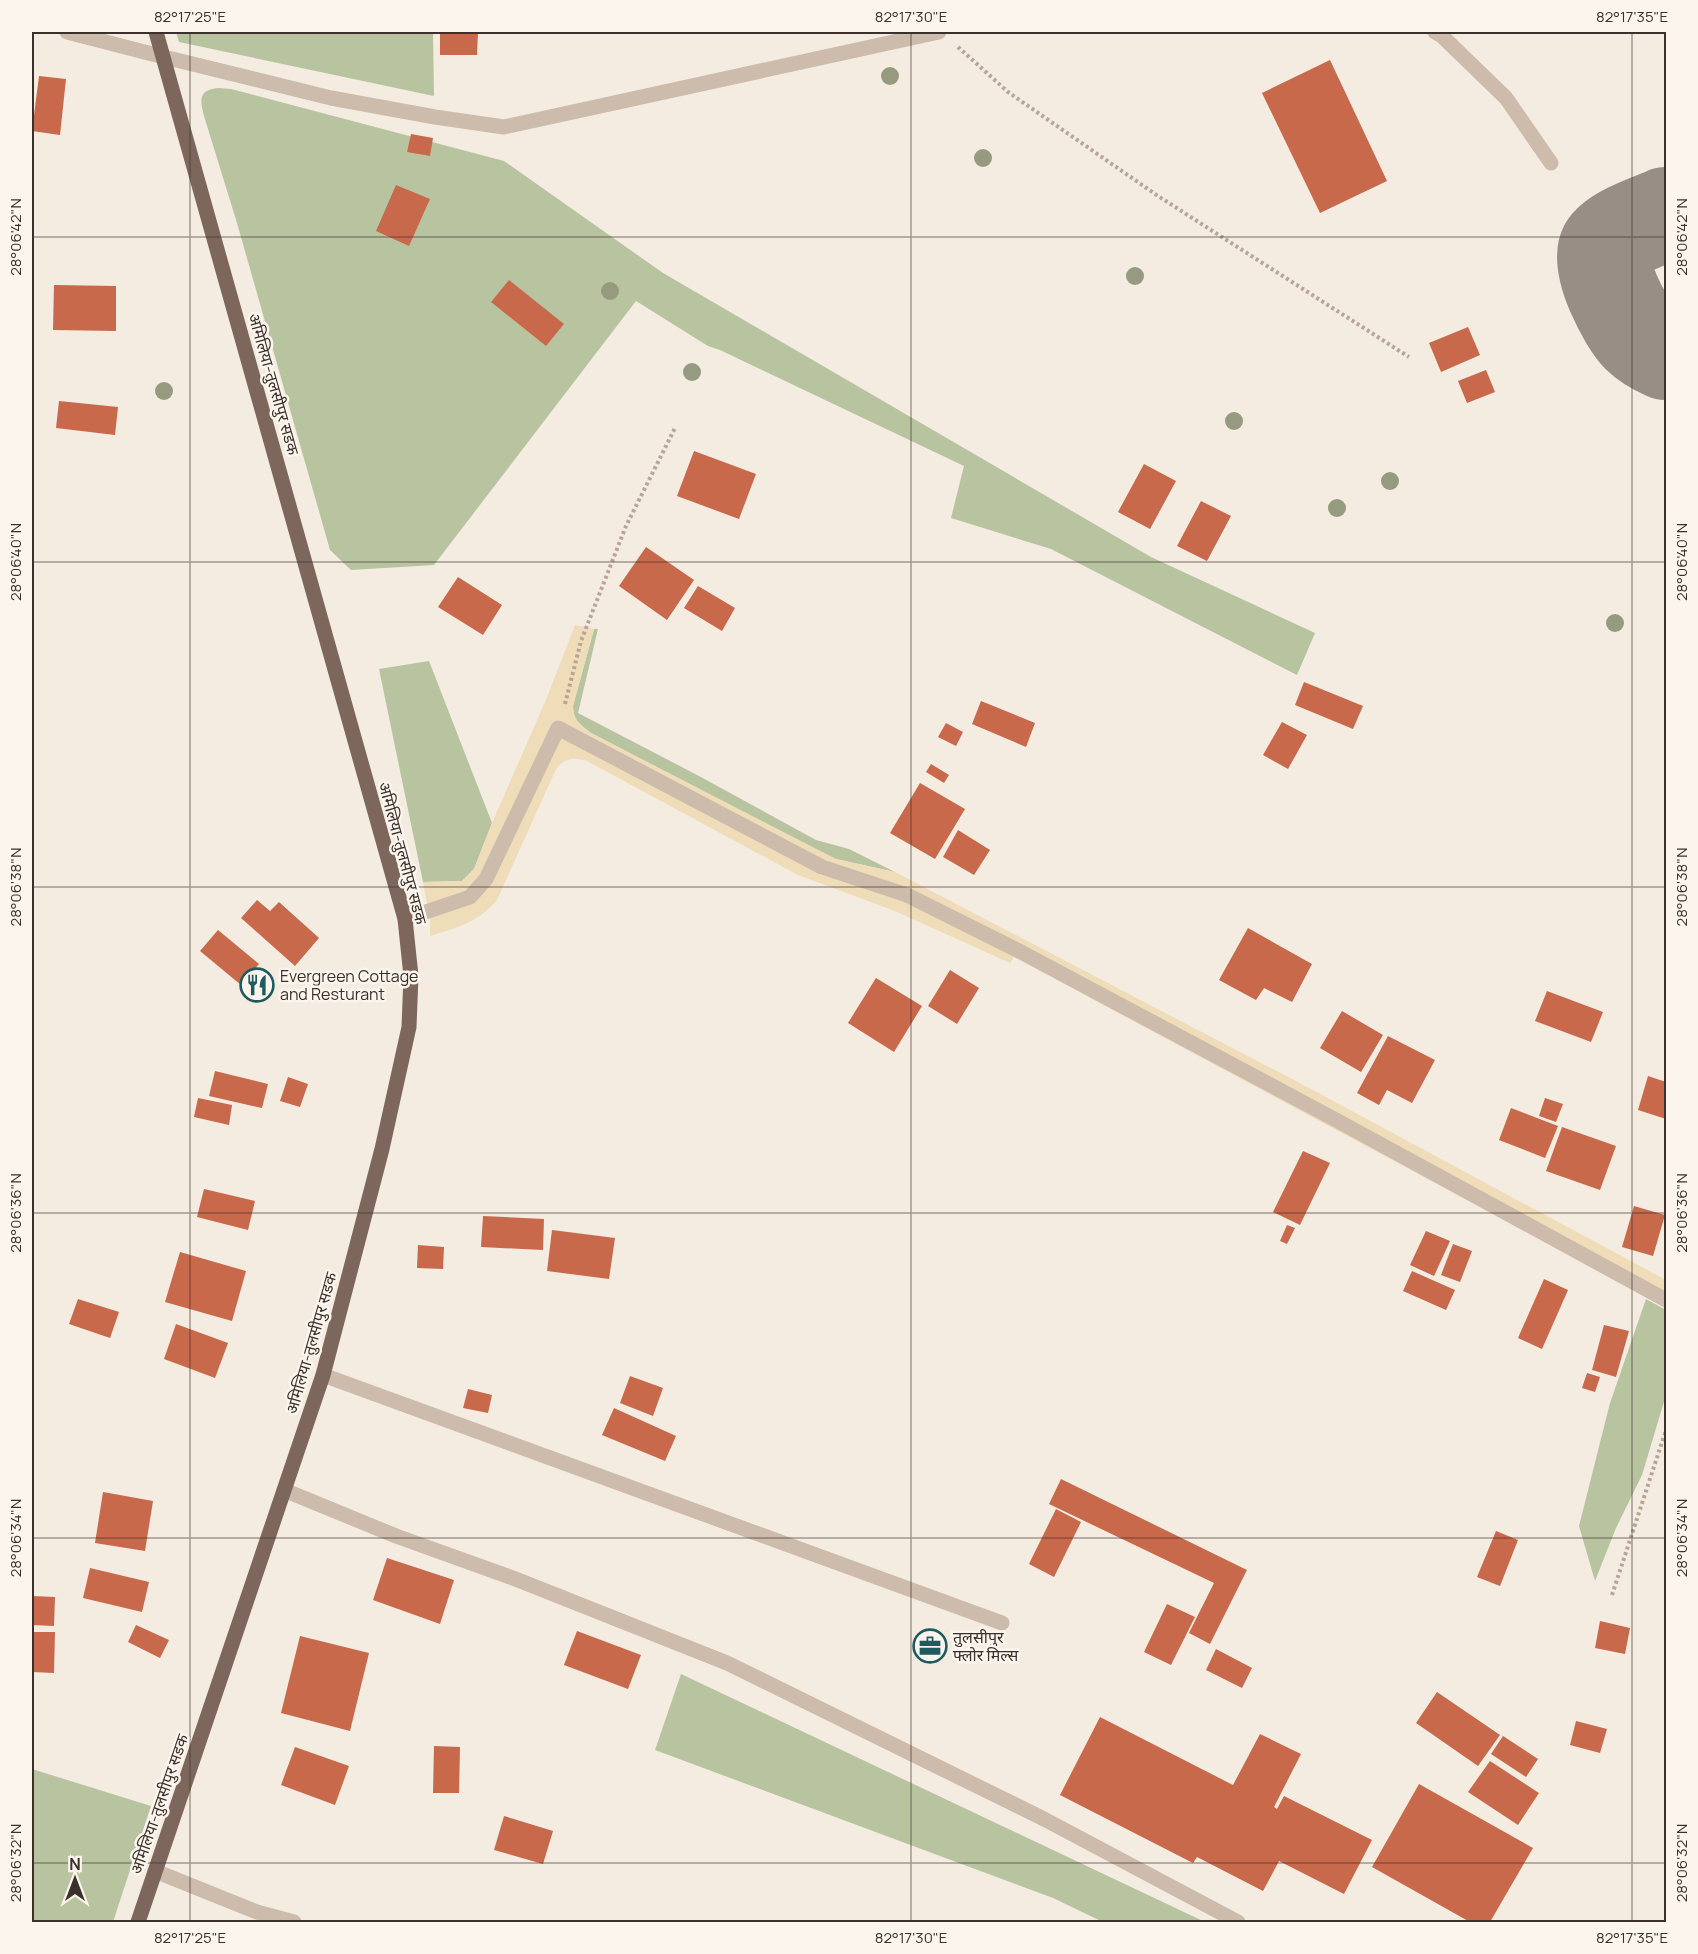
<svg xmlns="http://www.w3.org/2000/svg" width="1698" height="1954" font-family="Manrope,'Noto Sans Devanagari',sans-serif">
	<style>
		.green { fill: #b8c4a0 }
		.sand { fill: #efdcb8 }
		.lines { fill: none; stroke-linecap: round; stroke-linejoin: round }
		.taxiway { stroke: #988e86; stroke-width: 94 }
		.building { fill: #c8694b }
		.path { stroke: #b9a596; stroke-width: 4; stroke-dasharray: 3 3; stroke-linecap: butt }
		.minor { stroke: #cdbbac; stroke-width: 15 }
		.major { stroke: #7d675c; stroke-width: 15 }
		.tree { fill: #969b7f }
		.ticks { fill: none; stroke: #3b302b; stroke-width: 1.5; stroke-opacity: 0.45 }
		.labels { text-anchor: middle; dominant-baseline: central; stroke-width: 5; stroke-linejoin: round; paint-order: stroke }
		.street-label { font-size: 16px; fill: #3b302b; stroke: #fbf5ee }
		.poi-label { font-size: 16px; fill: #3b302b; stroke: #fbf5ee; text-anchor: start }
		.neatline { fill: none; stroke: #3b302b; stroke-width: 2 }
		.ticks-label { font-size: 15px; text-anchor: middle; fill: #3b302b }
	</style>
	<rect width="100%" height="100%" fill="#f4ebe1"/>
	<g class="green">
		<polygon points="176,32 433,32 434,96 179,42"/>
		<path d="M218 88 231 89 504 161 663 273 1151 557 1315 633 1297 675 1051 549 951 518 964 466 720 350 708 346 636 301 434 565 351 570 330 550 237 223 204 116C200 100 198 90 218 88Z"/>
		<path d="M594 629H598L578 713 699 776 816 840 849 849 895 872 836 859 806 845 591 733C579 724 573 720 573 706Z"/>
		<polygon points="429,661 492,823 474,869 462,881 423,882 379,669"/>
		<polygon points="1646,1299 1666,1310 1666,1395 1642,1475 1616,1528 1595,1581 1579,1526 1610,1403"/>
		<polygon points="681,1674 1205,1922 1103,1922 1053,1898 655,1750"/>
		<polygon points="32,1769 151,1806 113,1922 32,1922"/>
	</g>
	<path class="sand" d="M575 625 594 629 573 706C573 720 580 724 591 733L836 859 895 872 1311 1089 1666 1280V1307L1014 957 1010 963 895 911 798 875 587 761C575 757 564 758 556 769L497 900C479 922 456 928 430 936V918L423 882 462 881 474 869 492 823 546 700Z"/>
	<g class="lines">
		<path class="taxiway" d="M1666 214C1651 221 1615 232 1606 247 1596 266 1625 322 1639 336 1647 344 1657 349 1666 353"/>
	</g>
	<g class="building">
		<polygon points="440,32 478,32 477,55 440,55"/>
		<polygon points="1330,60 1387,181 1320,213 1262,93"/>
		<polygon points="39,76 66,79 60,135 32,131"/>
		<polygon points="411,134 433,138 430,156 407,152"/>
		<polygon points="396,185 430,199 409,246 376,231"/>
		<polygon points="509,280 564,324 546,346 491,302"/>
		<polygon points="54,285 116,286 116,331 53,330"/>
		<polygon points="1468,327 1480,355 1441,372 1429,343"/>
		<polygon points="1486,370 1495,392 1467,403 1458,381"/>
		<polygon points="59,401 118,407 115,435 56,428"/>
		<polygon points="694,451 756,474 739,519 677,496"/>
		<polygon points="1144,464 1176,481 1150,529 1118,512"/>
		<polygon points="1201,501 1231,516 1207,561 1177,546"/>
		<polygon points="646,547 694,580 667,620 619,586"/>
		<polygon points="458,577 502,605 483,635 438,607"/>
		<polygon points="698,586 735,608 722,631 684,608"/>
		<polygon points="1304,682 1363,706 1353,729 1295,705"/>
		<polygon points="981,701 1035,723 1026,747 972,724"/>
		<polygon points="1282,722 1307,735 1288,769 1263,755"/>
		<polygon points="946,723 963,732 956,746 938,737"/>
		<polygon points="931,764 949,775 944,783 926,772"/>
		<polygon points="920,783 965,809 935,859 890,833"/>
		<polygon points="958,830 990,850 974,875 943,857"/>
		<polygon points="257,900 270,911 279,902 319,938 295,966 241,918"/>
		<polygon points="1248,928 1312,964 1292,1002 1264,988 1256,1000 1219,980"/>
		<polygon points="218,930 259,964 241,985 200,951"/>
		<polygon points="950,970 979,988 957,1024 928,1006"/>
		<polygon points="876,978 922,1006 894,1052 848,1023"/>
		<polygon points="1547,991 1603,1012 1591,1042 1535,1021"/>
		<polygon points="1342,1011 1383,1035 1361,1072 1320,1048"/>
		<polygon points="1388,1036 1435,1060 1412,1103 1387,1090 1379,1105 1357,1093"/>
		<polygon points="215,1071 268,1084 262,1108 209,1096"/>
		<polygon points="1648,1076 1666,1082 1666,1119 1638,1110"/>
		<polygon points="288,1077 308,1084 300,1107 280,1101"/>
		<polygon points="198,1098 232,1105 229,1125 194,1117"/>
		<polygon points="1545,1098 1563,1104 1556,1122 1539,1116"/>
		<polygon points="1511,1108 1558,1126 1545,1158 1499,1140"/>
		<polygon points="1562,1127 1616,1146 1600,1190 1546,1171"/>
		<polygon points="1303,1151 1330,1163 1300,1225 1273,1212"/>
		<polygon points="204,1189 255,1201 248,1230 197,1217"/>
		<polygon points="1634,1206 1665,1215 1653,1256 1622,1247"/>
		<polygon points="483,1216 544,1219 543,1250 481,1247"/>
		<polygon points="1287,1225 1295,1228 1287,1244 1280,1241"/>
		<polygon points="552,1230 615,1238 609,1279 547,1271"/>
		<polygon points="1426,1231 1450,1241 1434,1276 1410,1265"/>
		<polygon points="1453,1244 1472,1251 1460,1282 1441,1275"/>
		<polygon points="418,1245 444,1247 443,1269 417,1268"/>
		<polygon points="180,1252 246,1271 232,1321 165,1302"/>
		<polygon points="1412,1271 1455,1290 1446,1310 1403,1291"/>
		<polygon points="1544,1279 1568,1290 1542,1349 1518,1338"/>
		<polygon points="78,1299 119,1312 110,1338 69,1324"/>
		<polygon points="176,1324 228,1343 215,1378 164,1359"/>
		<polygon points="1604,1325 1629,1331 1616,1377 1592,1370"/>
		<polygon points="1587,1373 1600,1377 1595,1392 1582,1388"/>
		<polygon points="630,1376 663,1388 653,1416 620,1403"/>
		<polygon points="468,1389 492,1395 488,1413 463,1408"/>
		<polygon points="614,1408 676,1436 665,1461 602,1435"/>
		<polygon points="1061,1479 1247,1570 1210,1644 1189,1633 1214,1583 1049,1504"/>
		<polygon points="103,1492 153,1501 145,1551 95,1543"/>
		<polygon points="1056,1509 1081,1522 1054,1577 1029,1564"/>
		<polygon points="1496,1531 1518,1540 1500,1586 1477,1577"/>
		<polygon points="387,1558 454,1580 440,1624 373,1600"/>
		<polygon points="90,1568 149,1582 142,1612 83,1598"/>
		<polygon points="32,1596 55,1597 54,1626 32,1625"/>
		<polygon points="1167,1604 1195,1617 1171,1665 1144,1652"/>
		<polygon points="1600,1621 1630,1628 1625,1654 1595,1648"/>
		<polygon points="136,1625 169,1640 160,1658 128,1642"/>
		<polygon points="577,1631 641,1655 628,1689 564,1665"/>
		<polygon points="32,1632 55,1632 54,1673 32,1672"/>
		<polygon points="300,1636 369,1653 350,1731 281,1713"/>
		<polygon points="1216,1649 1252,1668 1242,1688 1206,1670"/>
		<polygon points="1437,1692 1500,1735 1478,1766 1416,1723"/>
		<polygon points="1100,1717 1233,1785 1260,1734 1301,1754 1274,1807 1277,1809 1284,1796 1372,1840 1344,1894 1279,1861 1263,1891 1197,1857 1193,1863 1060,1795"/>
		<polygon points="1576,1721 1607,1729 1600,1753 1570,1745"/>
		<polygon points="1503,1736 1538,1759 1526,1777 1491,1754"/>
		<polygon points="434,1746 460,1747 459,1793 433,1793"/>
		<polygon points="295,1747 349,1766 335,1805 281,1785"/>
		<polygon points="1490,1761 1539,1793 1518,1825 1468,1792"/>
		<polygon points="1419,1784 1533,1848 1490,1922 1470,1922 1372,1867"/>
		<polygon points="504,1816 553,1831 543,1864 494,1850"/>
	</g>
	<g class="lines">
		<g class="path">
			<polyline points="958,47 1008,92 1158,196 1409,357"/>
			<polyline points="565,704 581,641 626,526 675,428"/>
			<polyline points="1612,1595 1666,1430"/>
		</g>
		<g class="minor">
			<polyline points="67,32 164,57 331,98 435,117 504,127 939,32"/>
			<polyline points="1435,32 1442,36 1506,98 1551,163"/>
			<polyline points="405,919 470,897 486,879 558,728 822,867 907,895 1021,952 1336,1120 1666,1300"/>
			<polyline points="323,1375 1002,1623"/>
			<polyline points="284,1490 396,1536 513,1578 727,1663 1044,1819 1238,1922"/>
			<polyline points="155,1871 257,1912 294,1922"/>
		</g>
		<polyline class="major" points="138,1922 323,1375 382,1149 409,1027 411,976 405,919 156,32"/>
	</g>
	<g class="tree">
		<circle cx="890" cy="76" r="9"/>
		<circle cx="983" cy="158" r="9"/>
		<circle cx="1135" cy="276" r="9"/>
		<circle cx="610" cy="291" r="9"/>
		<circle cx="692" cy="372" r="9"/>
		<circle cx="164" cy="391" r="9"/>
		<circle cx="1234" cy="421" r="9"/>
		<circle cx="1390" cy="481" r="9"/>
		<circle cx="1337" cy="508" r="9"/>
		<circle cx="1615" cy="623" r="9"/>
	</g>
	<path class="ticks" d="M190 32V1922M911 32V1922M1632 32V1922M32 237H1666M32 562H1666M32 887H1666M32 1213H1666M32 1538H1666M32 1863H1666"/>
	<defs>
		<symbol id="restaurant-ring" viewBox="-11 -11 22 22"><circle r="9.5" fill="#fbf5ee" stroke="#1f5a5e" stroke-width="1.5"/><path d="M-5-6h1v4h1v-4h1v4h1v-4h1v5L-1.5 .5V6h-2V.5L-5-1ZM5-6V6H3V1.5H1.5Q1.5-4 5-6Z" fill="#1f5a5e"/></symbol>
		<symbol id="office-ring" viewBox="-11 -11 22 22"><circle r="9.5" fill="#fbf5ee" stroke="#1f5a5e" stroke-width="1.5"/><path d="M-6-3h4V-5.5h4V-3h4V5H-6ZM-1-4.5V-3h2v-1.5ZM-6 0V1H6V0Z" fill="#1f5a5e"/></symbol>
	</defs>
	<g fill-rule="evenodd">
		<use href="#restaurant-ring" x="238" y="966" width="38" height="38"/>
		<use href="#office-ring" x="911" y="1627" width="38" height="38"/>
	</g>
	<g class="labels">
		<g class="street-label">
			<text transform="translate(274 384) rotate(74)">अमिलिया-तुलसीपुर सडक</text>
			<text transform="translate(403 853) rotate(75)">अमिलिया-तुलसीपुर सडक</text>
			<text transform="translate(311 1343) rotate(-74)">अमिलिया-तुलसीपुर सडक</text>
			<text transform="translate(159 1804) rotate(-71)">अमिलिया-तुलसीपुर सडक</text>
		</g>
		<g class="poi-label">
			<text x="280" y="976">Evergreen Cottage<tspan x="280" dy="18">and Resturant</tspan></text>
			<text x="953" y="1637">तुलसीपुर<tspan x="953" dy="18">फ्लोर मिल्स</tspan></text>
		</g>
	</g>
	<rect width="1698" height="1954" fill="none" stroke="#fbf5ee" stroke-width="66"/>
	<g transform="translate(75 1879)" stroke="#fbf5ee" stroke-width="4.5" paint-order="stroke">
	<path d="M0-4.5L10 22L0 15L-10 22Z" fill="#3b302b"/>
	<text y="-9" font-size="16" font-weight="bold" text-anchor="middle" fill="#3b302b">N</text>
	</g>
	<rect x="33" y="33" width="1632" height="1888" class="neatline"/>
	<g class="ticks-label">
		<text x="190" y="22">82°17'25"E</text>
		<text x="911" y="22">82°17'30"E</text>
		<text x="1632" y="22">82°17'35"E</text>
		<text transform="translate(16 237) rotate(-90)" y="5">28°06'42"N</text>
		<text transform="translate(1682 237) rotate(-90)" y="5">28°06'42"N</text>
		<text transform="translate(16 562) rotate(-90)" y="5">28°06'40"N</text>
		<text transform="translate(1682 562) rotate(-90)" y="5">28°06'40"N</text>
		<text transform="translate(16 887) rotate(-90)" y="5">28°06'38"N</text>
		<text transform="translate(1682 887) rotate(-90)" y="5">28°06'38"N</text>
		<text transform="translate(16 1213) rotate(-90)" y="5">28°06'36"N</text>
		<text transform="translate(1682 1213) rotate(-90)" y="5">28°06'36"N</text>
		<text transform="translate(16 1538) rotate(-90)" y="5">28°06'34"N</text>
		<text transform="translate(1682 1538) rotate(-90)" y="5">28°06'34"N</text>
		<text transform="translate(16 1863) rotate(-90)" y="5">28°06'32"N</text>
		<text transform="translate(1682 1863) rotate(-90)" y="5">28°06'32"N</text>
		<text x="190" y="1943">82°17'25"E</text>
		<text x="911" y="1943">82°17'30"E</text>
		<text x="1632" y="1943">82°17'35"E</text>
	</g>
</svg>
